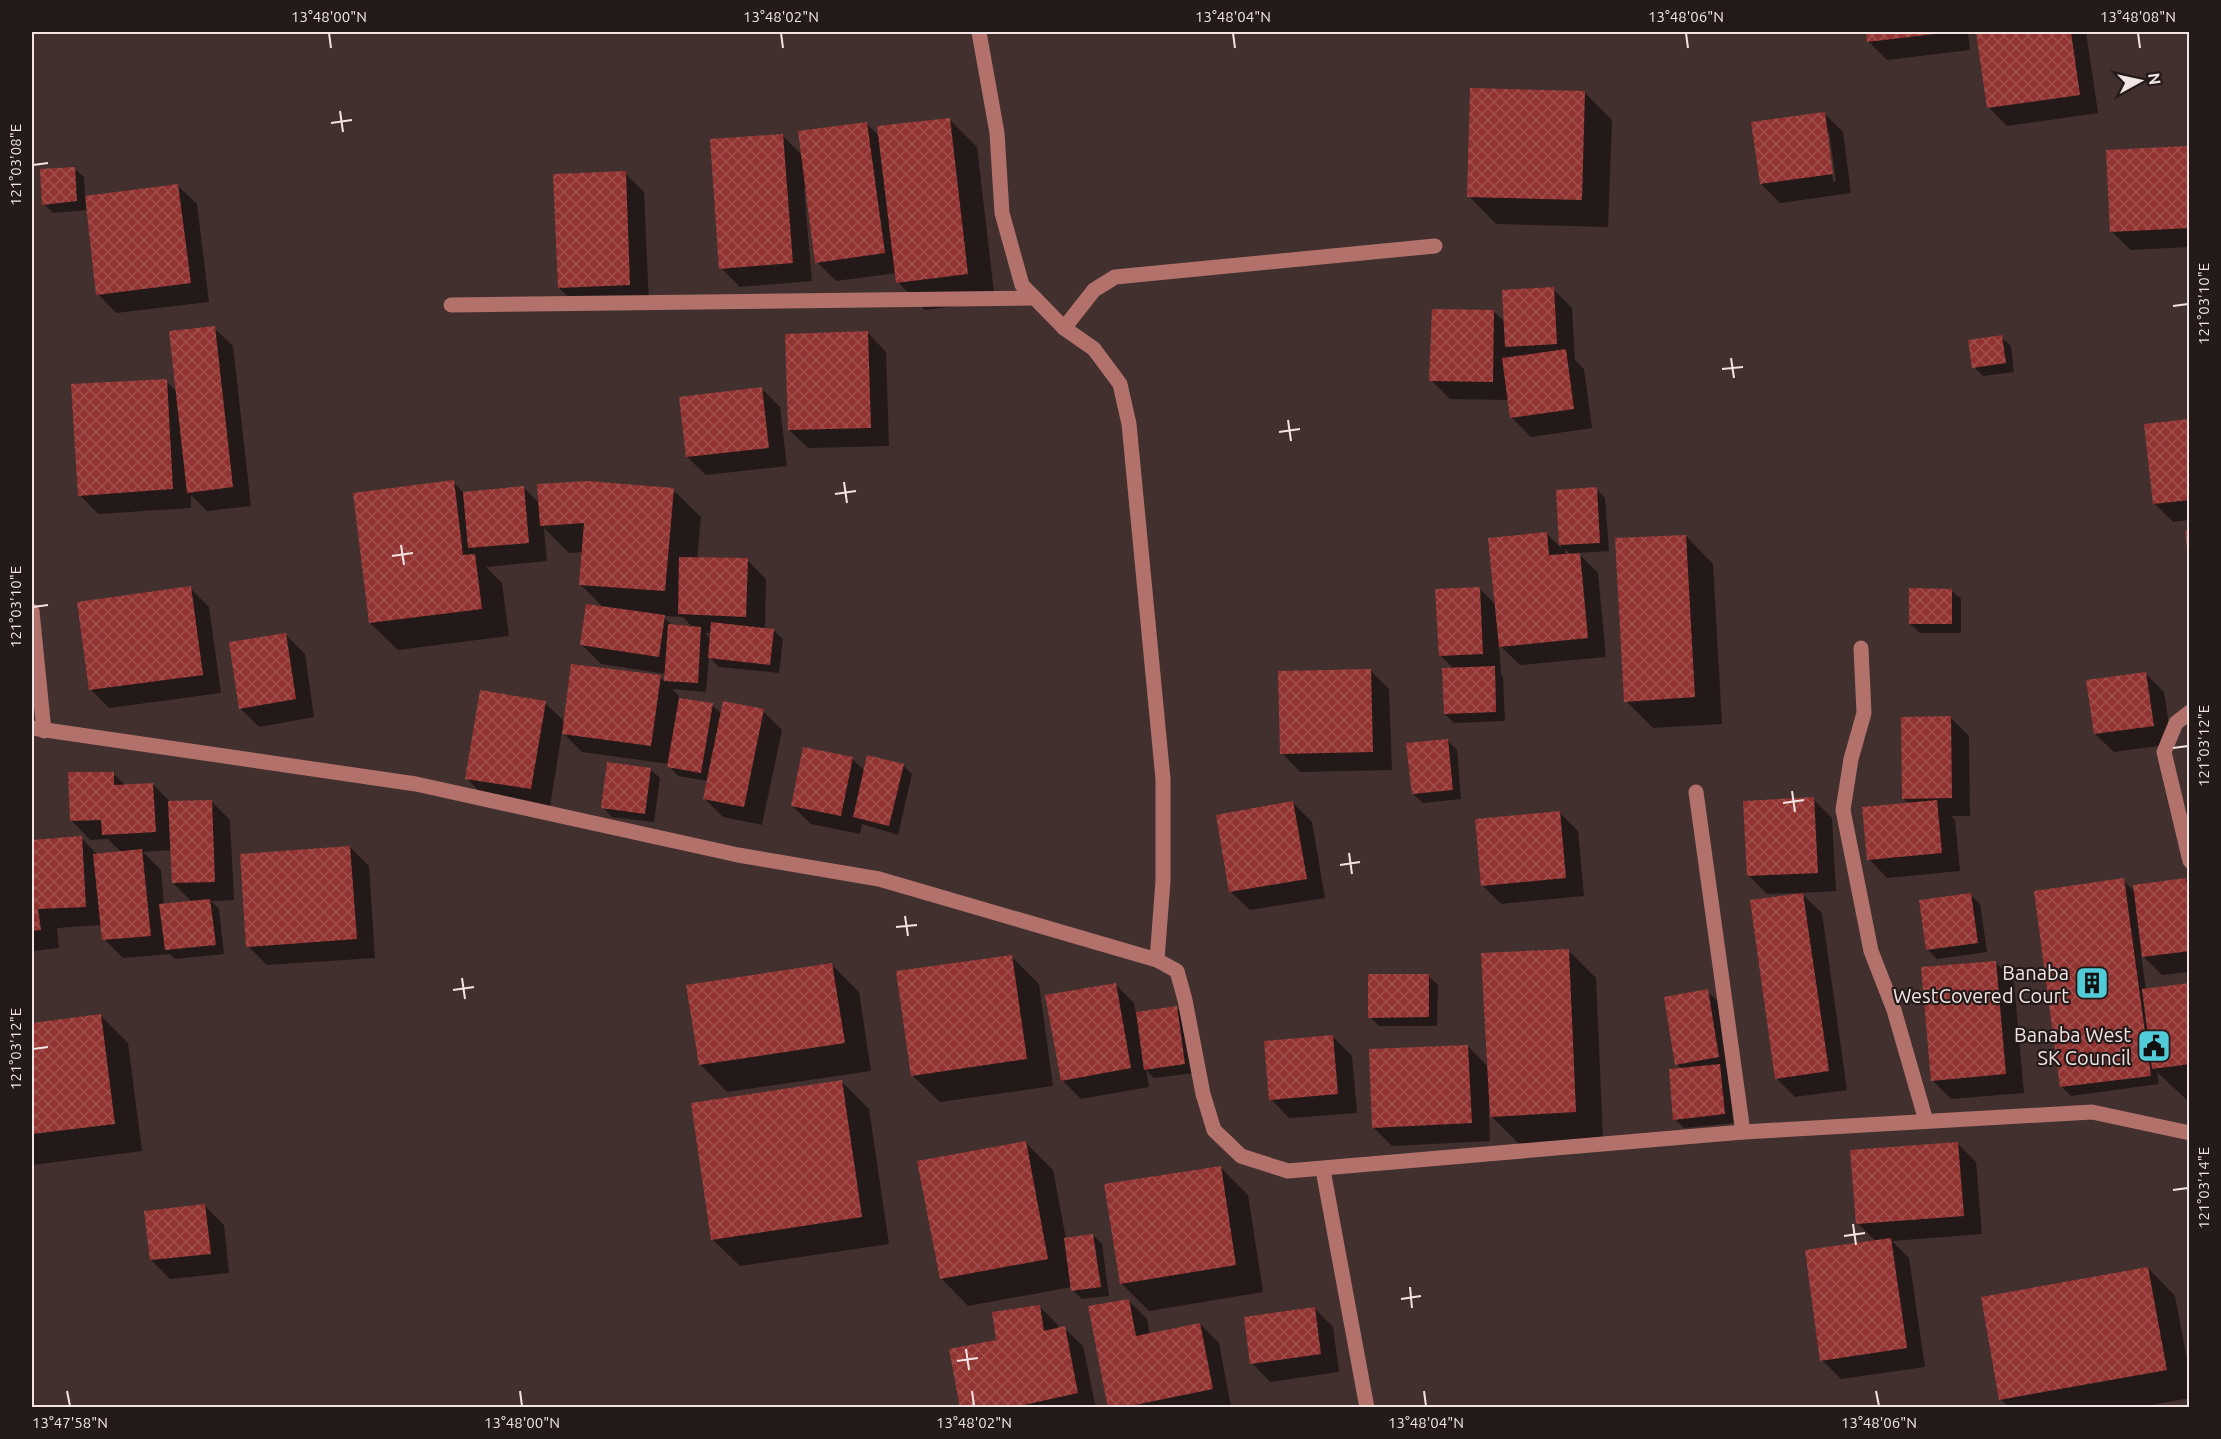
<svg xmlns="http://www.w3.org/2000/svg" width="2221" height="1439" font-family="Ubuntu,sans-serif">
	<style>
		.shadow { fill: #0007; fill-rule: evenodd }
		.building { fill: url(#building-cross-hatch) }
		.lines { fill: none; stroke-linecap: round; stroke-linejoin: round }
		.minor { stroke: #b2716b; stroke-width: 15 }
		.ticks { fill: none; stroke: #f1e4e3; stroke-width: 2 }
		.labels { text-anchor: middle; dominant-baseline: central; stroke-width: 4.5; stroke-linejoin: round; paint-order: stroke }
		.poi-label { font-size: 20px; fill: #f1e4e3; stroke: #231a19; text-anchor: end }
		.neatline { fill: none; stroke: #f1e4e3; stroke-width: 2 }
		.ticks-label { font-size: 15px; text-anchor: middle; fill: #f1e4e3 }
	</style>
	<defs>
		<pattern id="building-cross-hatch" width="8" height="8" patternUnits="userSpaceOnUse" patternTransform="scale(1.5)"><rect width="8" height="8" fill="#913330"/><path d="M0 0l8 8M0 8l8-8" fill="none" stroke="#a1504e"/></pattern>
	</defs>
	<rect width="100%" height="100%" fill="#42302e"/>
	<g class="shadow">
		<polygon points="1867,32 1968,32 1970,50 1887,60 1868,41"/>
		<polygon points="1978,32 2086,32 2098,113 2007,126 1988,107"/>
		<polygon points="1584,92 1612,120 1608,227 1496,224 1469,196"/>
		<path d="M1824 113 1843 132 1851 193 1780 203 1761 184ZM1826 132H1829L1836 181 1833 182Z"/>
		<polygon points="949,119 977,147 995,301 925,310 898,282 897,273 836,281 817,262 807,189 804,189 812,281 740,287 721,268 783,136 802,155 867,124 880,137"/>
		<polygon points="2186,148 2190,151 2190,247 2131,250 2112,232"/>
		<polygon points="74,168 84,177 85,197 178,186 197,204 209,302 116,313 98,294 88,210 53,213 44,204"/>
		<polygon points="625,173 644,192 649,303 578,306 559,288"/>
		<polygon points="1553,289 1572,308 1575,360 1584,369 1592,428 1531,437 1512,418 1509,400 1450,399 1431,380 1494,312 1506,323"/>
		<polygon points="214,328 233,346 251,506 207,511 191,495 191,508 98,514 80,495 166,381 177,392"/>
		<polygon points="868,333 886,352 889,446 808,448 789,430"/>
		<polygon points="2001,337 2011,346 2014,372 1983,376 1974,367"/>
		<polygon points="761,388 780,407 787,466 706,475 687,457"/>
		<polygon points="2190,421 2190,520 2173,522 2154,503"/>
		<path d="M453 482 464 493 523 487 540 504 673 490 701 517 697 559 747 560 766 579 765 629 773 630 783 639 779 673 719 667 709 657 706 692 672 689 679 696V699L712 705 722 714 763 711 782 730 762 825 723 817 704 798 708 781 678 776 669 766V764L582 752 562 732 550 807 485 797 466 778 545 703 565 722 660 677 665 682 666 674 601 664 582 645 604 608 581 585 583 552 569 553 544 528 547 561 486 567 502 583 509 636 398 650 370 623ZM663 616 683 617 693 628 673 626ZM705 633H712L711 639Z"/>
		<path d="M1596 489 1605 498 1609 551 1578 553 1598 573 1606 657 1520 665 1499 645 1501 674 1503 676 1505 721 1454 723 1445 714 1454 669 1440 655 1479 588 1497 606 1546 533 1561 548 1557 491ZM1565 549 1571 555H1565Z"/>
		<polygon points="1686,536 1713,564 1722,724 1653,728 1626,701"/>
		<polygon points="190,588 209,607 221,693 109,708 90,689"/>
		<polygon points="1951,590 1961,599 1961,633 1920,633 1910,624"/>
		<polygon points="286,635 305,654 314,717 259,727 240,708"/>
		<polygon points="1370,670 1389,689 1392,770 1300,772 1282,753"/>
		<polygon points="2146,674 2164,692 2172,744 2114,752 2095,734"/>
		<polygon points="1951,718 1969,736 1970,816 1951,816 1955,820 1960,871 1887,878 1869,859 1909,804 1903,798"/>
		<polygon points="1448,741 1457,750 1461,799 1423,803 1413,794"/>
		<polygon points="852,759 865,771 903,765 912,774 898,835 862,824 860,834 811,824 792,806"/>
		<polygon points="650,769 660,778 654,822 612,817 603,807"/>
		<path d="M113 773 126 786 153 784 171 803 211 801 230 820 234 900 211 901 219 909 224 954 175 959 170 954 123 958 104 939 102 925 57 928 59 948 32 951V841L81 838 98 855 122 853 108 839 90 840 72 821ZM172 850 173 883 192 902 164 905 161 870 143 852Z"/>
		<polygon points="1813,799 1832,818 1836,891 1801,893 1822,913 1847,1090 1795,1097 1776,1078 1798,893 1767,894 1748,875"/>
		<polygon points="1293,803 1312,822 1325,898 1250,910 1231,892"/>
		<polygon points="1559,812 1578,831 1584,896 1501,904 1482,885"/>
		<polygon points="350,847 369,866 375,958 267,965 248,946"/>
		<polygon points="2123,880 2135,892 2186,880 2190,883 2190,972 2162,975 2141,954 2146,990 2190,985 2190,1103 2157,1072 2159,1084 2071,1096 2062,1087"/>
		<polygon points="1971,895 1980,904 1987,952 1937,959 1928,950"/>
		<polygon points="1568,950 1596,978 1603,1139 1519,1144 1489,1114 1490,1141 1392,1146 1373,1127 1468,1046 1489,1068"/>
		<polygon points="1011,956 1039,984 1053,1086 940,1102 912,1075"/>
		<polygon points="1996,963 2014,982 2024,1093 1951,1099 1932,1080"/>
		<polygon points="832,965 859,992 871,1071 727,1092 700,1064"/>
		<polygon points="1428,976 1438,985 1437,1026 1379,1026 1370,1017"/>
		<polygon points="1116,985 1134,1003 1136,1014 1177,1008 1186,1017 1194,1073 1154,1078 1146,1070 1149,1087 1081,1099 1062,1080"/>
		<polygon points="1707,991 1726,1009 1733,1123 1684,1128 1675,1119 1682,1070 1677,1064"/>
		<polygon points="101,1016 128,1043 142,1151 32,1165 32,1024"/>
		<polygon points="1333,1037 1352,1056 1357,1113 1289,1118 1271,1099"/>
		<polygon points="842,1082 869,1109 889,1244 740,1266 712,1239"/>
		<polygon points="1025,1142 1053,1170 1066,1239 1093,1235 1102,1244 1109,1296 1082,1299 1073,1290 1072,1287 968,1306 941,1278"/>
		<polygon points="1957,1143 1976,1162 1982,1234 1892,1241 1909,1258 1925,1367 1841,1379 1822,1360 1876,1241 1857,1223"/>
		<polygon points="1220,1167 1248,1195 1263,1292 1149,1311 1121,1283"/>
		<polygon points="205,1206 224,1225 229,1273 170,1279 151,1260"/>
		<polygon points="2148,1268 2175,1296 2190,1375 2190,1398 2135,1408 2009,1408 2001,1399"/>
		<polygon points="1128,1300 1147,1319 1150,1335 1200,1324 1219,1343 1231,1407 1110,1408"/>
		<polygon points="1039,1306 1058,1325 1059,1329 1064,1328 1083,1346 1096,1408 962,1408 998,1342"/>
		<polygon points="1314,1308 1333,1327 1339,1372 1270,1382 1252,1363"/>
	</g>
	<g class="building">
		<polygon points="1866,32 1943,32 1943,33 1867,42"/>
		<polygon points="1976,32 2071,32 2080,95 1987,108"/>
		<polygon points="1470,88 1585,91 1582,200 1467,197"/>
		<polygon points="1825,112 1833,174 1760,184 1751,122"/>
		<polygon points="950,118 968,274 896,283 877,126"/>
		<polygon points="867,122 885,253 815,263 798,131"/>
		<polygon points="783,134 793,263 719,269 710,139"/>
		<polygon points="2187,146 2190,228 2110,232 2106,150"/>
		<polygon points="75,167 77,201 42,205 40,169"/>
		<polygon points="626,171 630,285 558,288 553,174"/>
		<polygon points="178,184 191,283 96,295 85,196"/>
		<polygon points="1554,287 1557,344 1505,347 1502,290"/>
		<polygon points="1432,309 1494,310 1493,382 1429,381"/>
		<polygon points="215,326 233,487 187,493 169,331"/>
		<polygon points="868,331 871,428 788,430 785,334"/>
		<polygon points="2002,335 2006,363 1972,368 1968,340"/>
		<polygon points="1566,349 1574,409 1510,418 1502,358"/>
		<polygon points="167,379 173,489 78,496 71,384"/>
		<polygon points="762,387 769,448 686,457 679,397"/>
		<polygon points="2190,419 2190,500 2153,504 2144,424"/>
		<polygon points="454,480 463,555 475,554 482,609 369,623 353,493"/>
		<polygon points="587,481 674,488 665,591 579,585 584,523 540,526 537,484"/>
		<polygon points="524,486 529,543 468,548 463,492"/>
		<polygon points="1597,487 1600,543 1559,545 1556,490"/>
		<polygon points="2190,530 2190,559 2188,559 2185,531"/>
		<polygon points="1547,532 1549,555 1580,553 1588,638 1499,647 1488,538"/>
		<polygon points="1686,535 1695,697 1624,702 1615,538"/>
		<polygon points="679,557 748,558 746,617 678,614"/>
		<polygon points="191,586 203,675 89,690 77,602"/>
		<polygon points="1480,587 1483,654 1439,656 1435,589"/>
		<polygon points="1909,588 1952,589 1952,624 1909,624"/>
		<polygon points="586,604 665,615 659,657 580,645"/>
		<polygon points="711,622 774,629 770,665 708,658"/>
		<polygon points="668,624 701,627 698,683 664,681"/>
		<polygon points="286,633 296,699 239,709 229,642"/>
		<polygon points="571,664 661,675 651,746 562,734"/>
		<polygon points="1495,666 1496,712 1444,714 1442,668"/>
		<polygon points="1371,669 1373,752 1280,754 1278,671"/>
		<polygon points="2146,672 2154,726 2094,734 2086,680"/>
		<polygon points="480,690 546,701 531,789 465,779"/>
		<polygon points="679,698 713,703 701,773 667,767"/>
		<polygon points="723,701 764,709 744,807 703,799"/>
		<polygon points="1951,716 1952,798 1902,799 1901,717"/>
		<polygon points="1448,739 1453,790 1412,794 1406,743"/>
		<polygon points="803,747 853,757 841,816 791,806"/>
		<polygon points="867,755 904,764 889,826 853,817"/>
		<polygon points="607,762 651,768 645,814 601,808"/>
		<polygon points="68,772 114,772 114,785 153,783 156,832 102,835 101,820 70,821"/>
		<polygon points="1814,797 1818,873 1747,876 1743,801"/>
		<polygon points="212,800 215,882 172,883 168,801"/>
		<polygon points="1937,800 1942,853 1867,860 1862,807"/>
		<polygon points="1293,801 1307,879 1229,892 1216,815"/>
		<polygon points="1560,811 1566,878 1481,886 1475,819"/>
		<polygon points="82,836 86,907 38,909 41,930 32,931 32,840"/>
		<polygon points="350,846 357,939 246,947 240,854"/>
		<polygon points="142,849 151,936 102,940 93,854"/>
		<polygon points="2124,878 2151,1076 2060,1087 2034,891"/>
		<polygon points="2186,878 2190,902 2190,951 2142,957 2133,885"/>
		<polygon points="1803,893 1829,1071 1775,1079 1750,900"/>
		<polygon points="1971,893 1978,943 1926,950 1919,900"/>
		<polygon points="210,899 216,945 165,950 159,904"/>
		<polygon points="1569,949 1576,1112 1490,1117 1481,953"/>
		<polygon points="1012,955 1027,1059 911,1076 896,971"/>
		<polygon points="1996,961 2006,1074 1931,1081 1921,967"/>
		<polygon points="832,963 845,1043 699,1065 686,985"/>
		<polygon points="1368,974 1429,974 1429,1017 1368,1018"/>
		<polygon points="1116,983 1131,1068 1061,1081 1045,995"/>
		<polygon points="2190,983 2190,1064 2152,1069 2142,989"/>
		<polygon points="1708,989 1719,1057 1675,1065 1664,997"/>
		<polygon points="1177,1006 1185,1064 1144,1070 1136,1012"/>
		<polygon points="101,1014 115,1124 32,1134 32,1023"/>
		<polygon points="1333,1035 1338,1094 1269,1100 1264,1041"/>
		<polygon points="1468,1045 1472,1123 1372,1128 1369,1049"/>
		<polygon points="1720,1064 1725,1114 1673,1120 1669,1069"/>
		<polygon points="842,1080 862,1217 711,1240 691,1103"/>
		<polygon points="1026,1141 1048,1259 940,1279 917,1161"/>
		<polygon points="1958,1142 1964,1216 1856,1224 1850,1150"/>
		<polygon points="1221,1166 1236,1265 1120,1284 1104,1184"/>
		<polygon points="205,1204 211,1254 150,1260 144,1211"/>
		<polygon points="1093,1234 1101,1287 1071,1291 1064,1238"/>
		<polygon points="1891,1238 1907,1348 1820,1361 1805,1250"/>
		<polygon points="2148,1267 2167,1370 1999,1400 1981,1297"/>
		<polygon points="1129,1299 1136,1336 1200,1323 1213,1389 1120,1408 1108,1408 1088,1306"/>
		<polygon points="1040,1305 1044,1331 1065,1326 1078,1393 1010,1408 960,1408 949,1349 996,1340 992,1312"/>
		<polygon points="1315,1307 1321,1354 1250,1364 1244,1317"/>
	</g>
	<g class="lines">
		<g class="minor">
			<polyline points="979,32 997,133 1002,213 1022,285 1064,328 1094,349 1120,384 1129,424 1163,779 1163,881 1157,960"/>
			<polyline points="451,305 1035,298"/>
			<polyline points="1064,328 1094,290 1115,277 1435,246"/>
			<polyline points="32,611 44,731"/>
			<polyline points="1861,648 1864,713 1851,759 1843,810 1871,951 1894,1010 1926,1121"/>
			<polyline points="2190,712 2176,723 2164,752 2190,861"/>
			<polyline points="32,728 416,784 738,855 879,879 1157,960 1177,971 1185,1000 1203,1094 1214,1130 1241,1156 1288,1171 1743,1132 2092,1112 2190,1133"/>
			<polyline points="1696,792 1743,1132"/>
			<polyline points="1323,1170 1367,1408"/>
		</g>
	</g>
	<path class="ticks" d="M329 33 331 48M781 33 783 48M1233 33 1235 48M1686 33 1688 48M2138 33 2140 48M340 111 343 132M331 123 352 120M33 165 48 163M2173 306 2188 304M1731 358 1734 378M1722 369 1743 367M1288 420 1291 441M1279 432 1300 429M844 482 847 503M835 494 856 491M401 545 404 565M392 556 413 553M33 607 48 605M2173 748 2188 746M1792 791 1795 812M1783 803 1804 800M1349 853 1352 874M1340 865 1360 862M905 916 908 936M896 927 917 925M462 978 465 999M453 990 474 987M33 1049 48 1047M2173 1190 2188 1188M1853 1224 1856 1245M1844 1236 1865 1233M1410 1287 1412 1308M1401 1299 1421 1296M966 1349 969 1370M957 1361 978 1358M67 1391 70 1406M520 1391 522 1406M972 1391 974 1406M1424 1391 1426 1406M1876 1391 1879 1406"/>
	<defs>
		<symbol id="building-square" viewBox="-11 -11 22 22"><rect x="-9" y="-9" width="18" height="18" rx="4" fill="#52cbd8" stroke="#231a19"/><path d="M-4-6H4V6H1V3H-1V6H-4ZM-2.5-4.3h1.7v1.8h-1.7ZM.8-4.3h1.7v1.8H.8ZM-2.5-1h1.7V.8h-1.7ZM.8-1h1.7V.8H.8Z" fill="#111"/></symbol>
		<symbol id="civic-square" viewBox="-11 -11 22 22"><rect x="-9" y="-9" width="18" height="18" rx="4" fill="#52cbd8" stroke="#231a19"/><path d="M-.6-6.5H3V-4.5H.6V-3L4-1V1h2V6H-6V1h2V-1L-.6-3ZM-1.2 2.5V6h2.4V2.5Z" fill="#111"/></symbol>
	</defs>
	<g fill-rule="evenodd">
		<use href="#building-square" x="2073" y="964" width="38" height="38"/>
		<use href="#civic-square" x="2135" y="1027" width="38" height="38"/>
	</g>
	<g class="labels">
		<g class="poi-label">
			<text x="2069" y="972">Banaba<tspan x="2069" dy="23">WestCovered Court</tspan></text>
			<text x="2131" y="1034">Banaba West<tspan x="2131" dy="23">SK Council</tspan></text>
		</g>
	</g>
	<rect width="2221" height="1439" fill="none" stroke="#231a19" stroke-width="66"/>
	<g transform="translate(2140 81) rotate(82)" stroke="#231a19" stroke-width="4.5" paint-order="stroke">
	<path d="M0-4.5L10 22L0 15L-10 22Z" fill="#f1e4e3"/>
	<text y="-9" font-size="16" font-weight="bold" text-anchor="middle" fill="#f1e4e3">N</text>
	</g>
	<rect x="33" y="33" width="2155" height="1373" class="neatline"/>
	<g class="ticks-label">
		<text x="329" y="22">13°48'00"N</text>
		<text x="781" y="22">13°48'02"N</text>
		<text x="1233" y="22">13°48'04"N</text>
		<text x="1686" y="22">13°48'06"N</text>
		<text x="2138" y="22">13°48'08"N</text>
		<text transform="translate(16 165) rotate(-90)" y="5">121°03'08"E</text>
		<text transform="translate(2204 304) rotate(-90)" y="5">121°03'10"E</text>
		<text transform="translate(16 607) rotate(-90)" y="5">121°03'10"E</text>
		<text transform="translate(2204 746) rotate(-90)" y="5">121°03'12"E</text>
		<text transform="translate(16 1049) rotate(-90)" y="5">121°03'12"E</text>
		<text transform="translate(2204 1188) rotate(-90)" y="5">121°03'14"E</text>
		<text x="70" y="1428">13°47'58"N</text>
		<text x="522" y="1428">13°48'00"N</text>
		<text x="974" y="1428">13°48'02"N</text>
		<text x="1426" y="1428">13°48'04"N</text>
		<text x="1879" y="1428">13°48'06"N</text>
	</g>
</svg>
